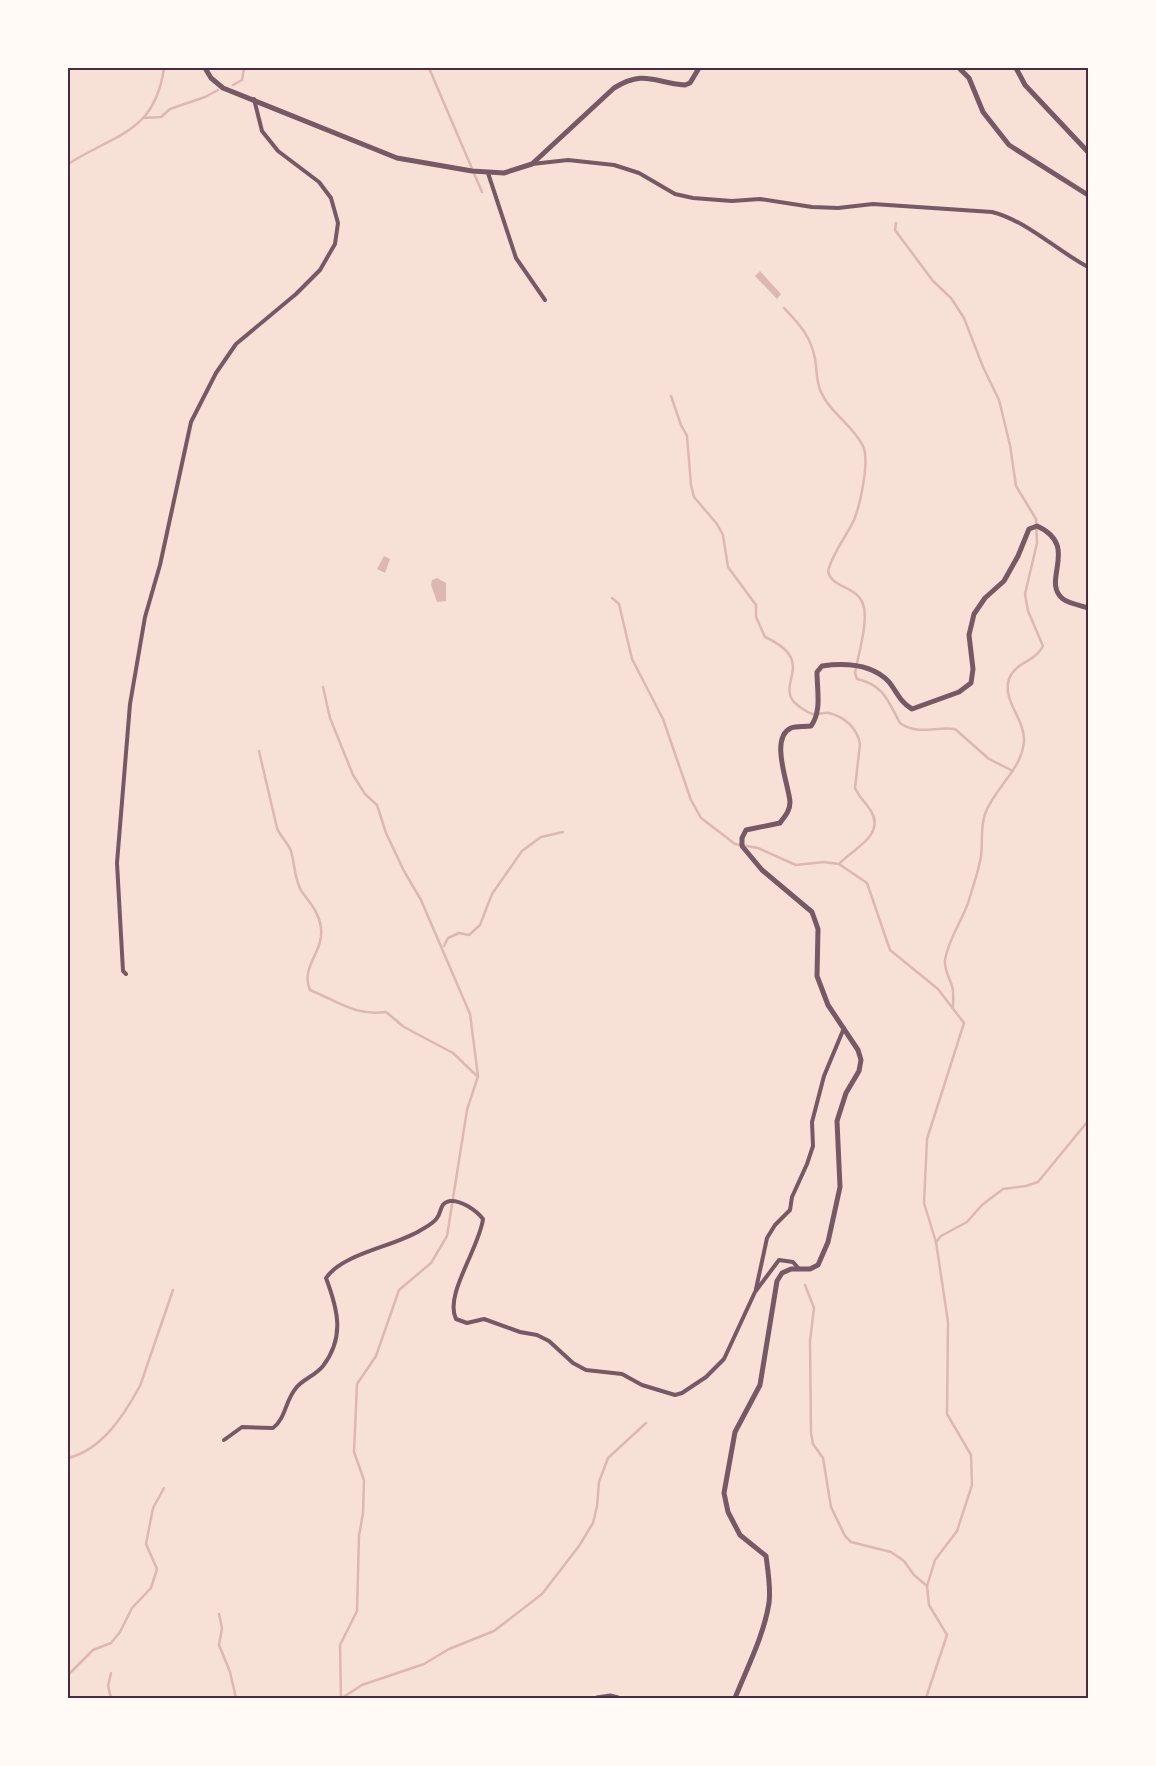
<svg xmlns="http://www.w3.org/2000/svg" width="1156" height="1766" font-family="'IBM Plex Serif',serif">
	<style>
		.water { fill: #dcb8b0 }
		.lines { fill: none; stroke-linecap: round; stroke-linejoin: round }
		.stream { stroke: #dcb8b0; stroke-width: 2.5 }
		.minor { stroke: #755966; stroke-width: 4 }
		.tertiary { stroke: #755966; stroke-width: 5 }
		.neatline { fill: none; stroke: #4a2c40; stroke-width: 2 }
	</style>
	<rect width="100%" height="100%" fill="#f7e1d7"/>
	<g class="water">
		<polygon points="760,271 781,294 777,299 755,276"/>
		<polygon points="384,556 390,559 385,573 377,569"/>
		<polygon points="437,578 446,583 446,601 437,602 431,585 432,580"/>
	</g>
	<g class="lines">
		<g class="stream">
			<polyline points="429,68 482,192"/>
			<polyline points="233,85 242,80 244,68"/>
			<polyline points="143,118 161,117 170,109 205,97 218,90"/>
			<path d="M68 164C115 134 155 133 164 68"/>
			<path d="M896 223 895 230 933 281 951 298 964 318 983 367 999 400 1010 445 1016 486 1036 519 1037 543 1025 594 1028 611 1043 646C1035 662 1015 662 1009 679 1002 701 1025 719 1024 741 1022 770 994 788 985 814 980 829 983 841 981 856 979 870 973 886 969 900 963 920 948 939 945 960 944 969 949 977 952 986 954 993 953 1001 953 1008"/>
			<path d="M784 308C799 324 811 336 815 359 817 370 816 382 821 392 830 413 853 425 863 446 870 461 860 505 854 520 846 537 833 552 828 571 831 588 857 586 863 604 869 621 858 655 855 673L857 679C884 685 888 701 900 723 918 736 936 726 955 729L989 759 1013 771"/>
			<path d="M671 396 681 425 687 436 691 485 694 497 717 524 723 535 728 567 756 605V617L765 637C817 661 777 682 794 702 798 706 809 714 814 714 819 715 824 712 829 713 845 717 857 728 860 744L855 788C859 797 866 803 871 811 886 836 851 850 839 864"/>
			<polyline points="612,598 619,604 632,659 663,719 691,800 701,818 735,844 758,848 796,865 824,862 839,864 867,883 890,950 938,989 964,1023 927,1139 924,1203 936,1242 948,1322 947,1414 971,1455 972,1485 957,1531 935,1560 927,1586 929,1605 947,1635 926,1698"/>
			<polyline points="323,687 330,718 353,775 365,794 377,805 386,833 404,871 421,900 470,1014 478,1076 467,1110 447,1236 431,1263 399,1290 376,1356 357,1384 354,1452 364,1480 363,1513 359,1536 357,1611 340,1645 341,1698"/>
			<path d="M259 751 277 828C280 836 288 843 291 851 295 864 294 880 302 892 311 904 319 913 321 928 324 952 300 967 310 990 339 1002 355 1016 386 1012L404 1027 453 1053 477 1076"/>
			<polyline points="444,946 448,938 459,933 469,935 480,925 492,894 522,851 541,837 563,832"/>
			<polyline points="936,1242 941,1236 967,1222 982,1205 1003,1189 1026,1186 1038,1182 1088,1121"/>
			<polyline points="805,1285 814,1308 810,1341 811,1433 813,1444 823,1458 831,1507 845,1536 851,1542 891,1552 904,1561 914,1575 927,1586"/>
			<path d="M68 1458C102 1450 124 1415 140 1386L173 1290"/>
			<polyline points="219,1614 222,1628 219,1645 230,1672 236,1698"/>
			<polyline points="68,1675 93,1650 111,1643 120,1632 132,1608 151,1588 157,1569 146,1544 153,1508 164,1488"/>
			<polyline points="111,1698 108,1686 111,1673"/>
			<polyline points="342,1698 362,1685 424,1664 449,1649 494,1631 542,1594 579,1546 593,1523 597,1506 599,1482 608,1458 646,1423"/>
		</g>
		<g class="minor">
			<path d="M532 164 568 160 614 165 639 173 675 194 693 198 732 201 760 199 812 207 838 208 873 204 992 212C1027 221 1056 250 1088 267"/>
			<polyline points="488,173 516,258 545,300"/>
			<polyline points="126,974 123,971 117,863 130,704 145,617 160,565 191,422 216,373 236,344 296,294 320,270 335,244 338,223 331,198 319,182 278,151 262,131 254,99"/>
			<polyline points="756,1289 767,1238 775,1225 790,1210 792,1197 807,1164 813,1146 812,1122 824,1076 844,1028"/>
			<path d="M224 1440 242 1427 273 1428C286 1418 285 1401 296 1388 303 1379 315 1376 323 1366 345 1337 338 1310 326 1278 343 1253 394 1247 421 1230 426 1227 434 1223 437 1218 442 1212 439 1203 450 1201 461 1200 476 1210 483 1219 479 1249 444 1295 456 1319L467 1323 484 1319 520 1332 537 1335 549 1341 573 1363 586 1370 622 1374 642 1385 675 1395 682 1393 706 1377 724 1359 755 1292 779 1260 793 1262 799 1269"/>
		</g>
		<g class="tertiary">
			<path d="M205 68 211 78 223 88 397 158 472 171 504 173 532 164 614 88C645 69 654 83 685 85L690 83 699 68"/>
			<polyline points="959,68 969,78 983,112 1009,145 1088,195"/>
			<polyline points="1016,68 1025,85 1088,152"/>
			<polyline points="597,1698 610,1696 618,1698"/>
			<path d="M735 1698C747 1668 764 1635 769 1603 771 1588 768 1571 766 1556L740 1535 728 1512 724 1493 735 1432 760 1385 777 1281 782 1273 791 1269H810L818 1265 828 1242 840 1187 837 1121 846 1093 859 1071 861 1060 858 1050 828 1005 817 976 818 929 812 912 762 870 742 846V838L746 830 780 823C785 816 790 811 790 802 789 785 769 738 791 728 796 726 805 727 811 726 822 711 817 691 817 672L822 666C844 663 872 664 889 682 897 692 900 702 912 709L959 692 971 683 973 669 969 635 974 614 985 598 1004 581 1018 556 1029 529 1037 526C1081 546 1040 581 1063 599 1070 604 1080 605 1088 608"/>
		</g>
	</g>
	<rect width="1156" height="1766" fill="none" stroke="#fffaf5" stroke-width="138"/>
	<rect x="69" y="69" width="1018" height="1628" class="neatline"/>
</svg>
